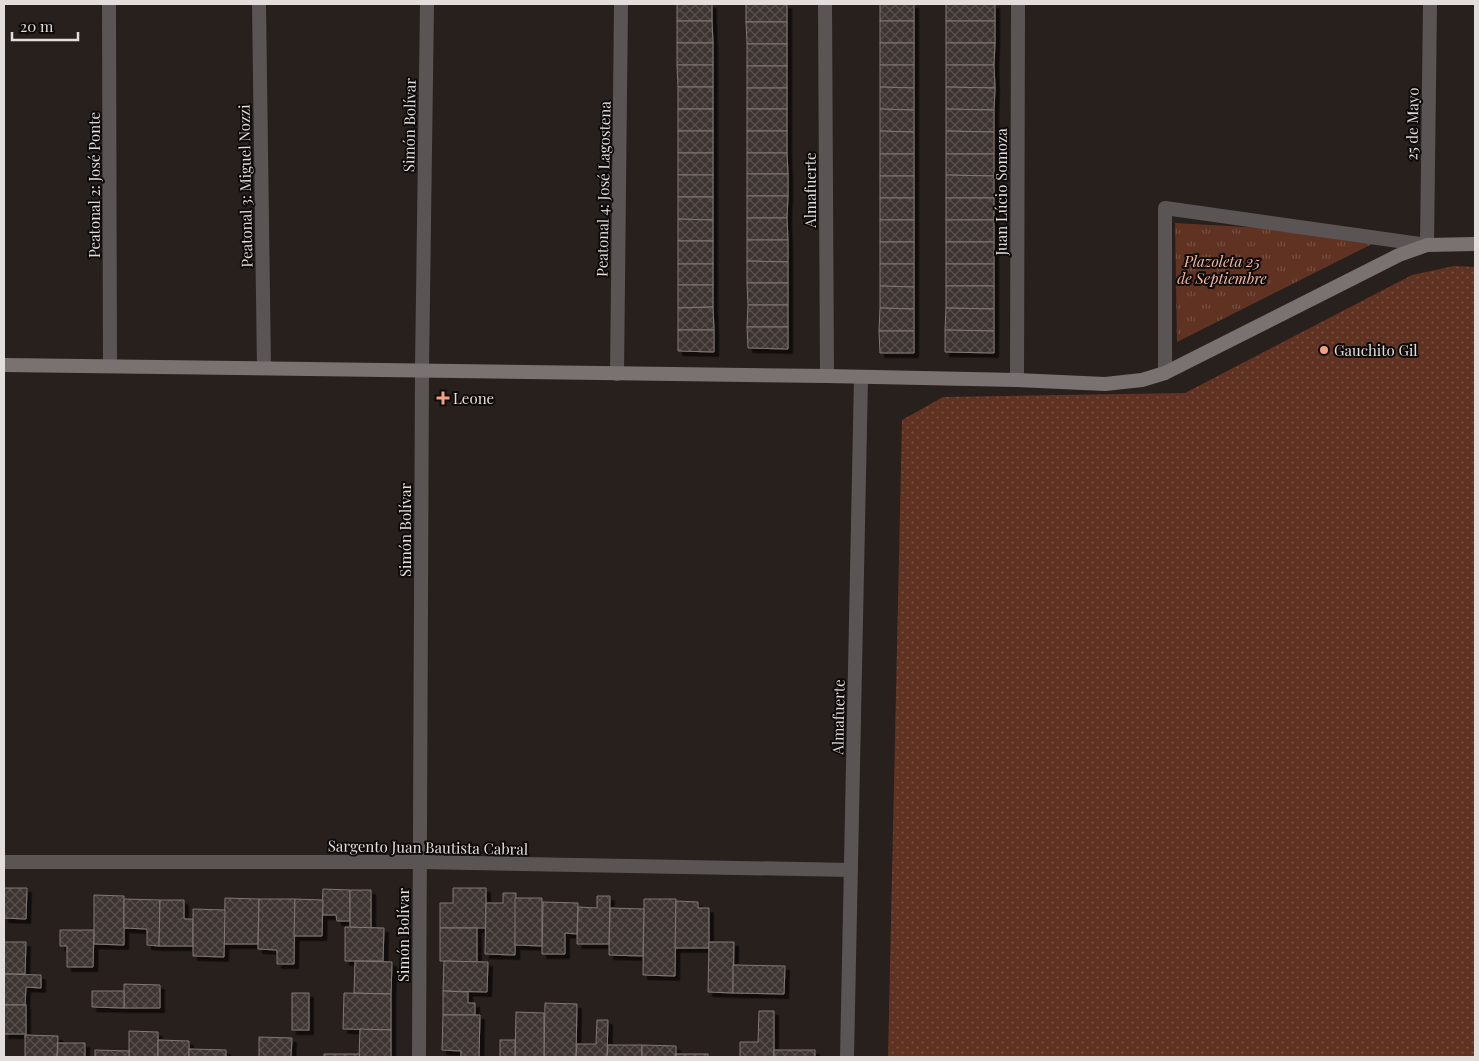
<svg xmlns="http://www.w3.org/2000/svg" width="1479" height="1061" font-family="'Playfair Display',serif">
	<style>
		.grass { fill: url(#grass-dots) }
		.park { fill: url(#park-tufts) }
		.building { fill: url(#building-cross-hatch); stroke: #817773; filter: url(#shadow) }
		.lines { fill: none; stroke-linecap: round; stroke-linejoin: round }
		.minor { stroke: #5a5554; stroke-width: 14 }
		.secondary { stroke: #797270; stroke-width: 14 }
		.poi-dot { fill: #f3a081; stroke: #0e0b0a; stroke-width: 2 }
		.labels { text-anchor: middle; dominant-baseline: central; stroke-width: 4; stroke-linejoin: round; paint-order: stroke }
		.street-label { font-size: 15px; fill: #e3dddb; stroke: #0e0b0a }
		.park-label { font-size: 15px; font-style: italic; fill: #f8b8a1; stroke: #0e0b0a }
		.poi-label { font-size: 15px; fill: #e3dddb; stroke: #0e0b0a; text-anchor: start }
	</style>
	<defs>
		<pattern id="grass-dots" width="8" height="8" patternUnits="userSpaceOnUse" patternTransform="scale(1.25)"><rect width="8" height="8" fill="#5f3222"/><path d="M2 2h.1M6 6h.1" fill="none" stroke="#764f42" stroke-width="1.8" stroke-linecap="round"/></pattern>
		<pattern id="park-tufts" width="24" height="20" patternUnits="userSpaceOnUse" patternTransform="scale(1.25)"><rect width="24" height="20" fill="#5f3222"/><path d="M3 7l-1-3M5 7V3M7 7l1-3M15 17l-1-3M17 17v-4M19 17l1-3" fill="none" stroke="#764f42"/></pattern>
		<pattern id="building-cross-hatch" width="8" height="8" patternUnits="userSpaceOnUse" patternTransform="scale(1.25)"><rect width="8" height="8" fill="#3c3430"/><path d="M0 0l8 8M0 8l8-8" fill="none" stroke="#58514d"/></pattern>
		<filter id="shadow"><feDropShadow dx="4.5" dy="4.5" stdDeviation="0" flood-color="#0009"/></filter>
	</defs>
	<rect width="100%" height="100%" fill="#28201d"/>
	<polygon class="grass" points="1454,266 1475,267 1475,1057 888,1057 902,420 943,397 1185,393 1412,275"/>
	<polygon class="park" points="1175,223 1390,235 1177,342"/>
	<g class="building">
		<rect x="677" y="4" width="35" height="17"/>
		<rect x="746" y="4" width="41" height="18"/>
		<rect x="880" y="4" width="34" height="17"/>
		<rect x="946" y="4" width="49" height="17"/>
		<polygon points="677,21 712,21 713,43 677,43"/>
		<rect x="880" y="21" width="34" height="22"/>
		<rect x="946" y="21" width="49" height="22"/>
		<polygon points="746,22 787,22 787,44 747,44"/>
		<rect x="677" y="43" width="36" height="22"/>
		<rect x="880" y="43" width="34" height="22"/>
		<polygon points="946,43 995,43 994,65 946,65"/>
		<rect x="747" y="44" width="40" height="22"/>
		<polygon points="677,65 713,65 713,87 678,87"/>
		<polygon points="880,65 914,65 914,88 880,87"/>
		<polygon points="946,65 994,65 995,88 946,87"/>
		<rect x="747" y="66" width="40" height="22"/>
		<rect x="678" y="87" width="35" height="22"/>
		<polygon points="880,87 914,88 914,110 880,109"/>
		<polygon points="946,87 995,88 994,110 946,109"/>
		<rect x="747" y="88" width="40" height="21"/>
		<rect x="678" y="109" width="35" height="22"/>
		<rect x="747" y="109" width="40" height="22"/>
		<polygon points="880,109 914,110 914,132 880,131"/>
		<polygon points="946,109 994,110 994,132 946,131"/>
		<rect x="678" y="131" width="35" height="22"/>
		<rect x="747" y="131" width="40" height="22"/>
		<polygon points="880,131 914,132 914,154 880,154"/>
		<polygon points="946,131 994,132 994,154 946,154"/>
		<rect x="678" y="153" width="35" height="22"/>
		<polygon points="747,153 787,153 788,174 747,174"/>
		<rect x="880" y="154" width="34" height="22"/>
		<polygon points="946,154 994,154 994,176 946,175"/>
		<rect x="747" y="174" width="41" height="22"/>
		<rect x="678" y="175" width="35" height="22"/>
		<polygon points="946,175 994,176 994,198 946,198"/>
		<rect x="880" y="176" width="34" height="22"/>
		<polygon points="747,196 788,196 787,218 747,218"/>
		<polygon points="678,197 713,197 713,220 678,219"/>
		<rect x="880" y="198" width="34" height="22"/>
		<rect x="946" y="198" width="48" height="22"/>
		<polygon points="747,218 787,218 788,240 747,240"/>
		<polygon points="678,219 713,220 713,241 678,241"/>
		<rect x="880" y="220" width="34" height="22"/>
		<rect x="946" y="220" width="48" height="22"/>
		<polygon points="747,240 788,240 788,262 747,261"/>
		<rect x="678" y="241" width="35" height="23"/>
		<rect x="880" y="242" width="34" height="22"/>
		<rect x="946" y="242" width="48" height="22"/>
		<polygon points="747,261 788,262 788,283 747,283"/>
		<rect x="678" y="264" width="35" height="21"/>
		<polygon points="880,264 914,264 914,287 880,286"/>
		<rect x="946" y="264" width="48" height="22"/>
		<polygon points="747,283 788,283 788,305 748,305"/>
		<polygon points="678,285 713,285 713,307 678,308"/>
		<polygon points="880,286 914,287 914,309 880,308"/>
		<polygon points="946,286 994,286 994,309 946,308"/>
		<polygon points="748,305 788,305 788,327 747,327"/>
		<polygon points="713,307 714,330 678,330 678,308"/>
		<polygon points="880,308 914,309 914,331 879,331"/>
		<polygon points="946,308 994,309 994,331 945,330"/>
		<polygon points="747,327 788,327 788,349 748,348"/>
		<polygon points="678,330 714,330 714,352 678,351"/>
		<polygon points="945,330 994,331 994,353 945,352"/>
		<polygon points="879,331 914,331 914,353 880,353"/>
		<polygon points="4,888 27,888 26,919 4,918"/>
		<polygon points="453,888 486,888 486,928 440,928 440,903 453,903"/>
		<polygon points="323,889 350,890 350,921 337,921 336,915 322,915"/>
		<polygon points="350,890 371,890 371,928 350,927"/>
		<polygon points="503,893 516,893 515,955 485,954 486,903 503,903"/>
		<polygon points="94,895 124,896 124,945 94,944"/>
		<polygon points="597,896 610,896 609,944 577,944 578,907 597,908"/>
		<polygon points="225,898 259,899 258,944 224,944"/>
		<polygon points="515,898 542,898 542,946 515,945"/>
		<polygon points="124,899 160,900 159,946 147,945 147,929 124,928"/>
		<polygon points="259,899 295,899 294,964 277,964 277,950 258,949"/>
		<polygon points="295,899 323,900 322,936 294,936"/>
		<polygon points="644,899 676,899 675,976 643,975"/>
		<polygon points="160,900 184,900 184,919 193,919 193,946 159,946"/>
		<polygon points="676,901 698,902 698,908 709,908 709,948 675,948"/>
		<polygon points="543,902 578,903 577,934 565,933 565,954 542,954"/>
		<polygon points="610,908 644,909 643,956 609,955"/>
		<polygon points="193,909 225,910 224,957 193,956"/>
		<polygon points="345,927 384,928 383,961 345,961"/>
		<polygon points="440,928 477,928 477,962 440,961"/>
		<polygon points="60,930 94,930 93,967 67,967 67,946 60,946"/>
		<polygon points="4,942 26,942 25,974 4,974"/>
		<polygon points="709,942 734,942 733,993 708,992"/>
		<polygon points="355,961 392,962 391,994 354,993"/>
		<polygon points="444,961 488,962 487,992 443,991"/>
		<polygon points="733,965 785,966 784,994 733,993"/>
		<polygon points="4,974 41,975 41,988 26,987 25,1005 4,1005"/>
		<polygon points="124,984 160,985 160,1008 124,1008"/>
		<polygon points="92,991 124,991 124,1008 92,1007"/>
		<polygon points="443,991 468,992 468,1003 475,1003 475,1015 443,1015"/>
		<rect x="292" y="993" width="17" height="37"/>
		<polygon points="344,993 391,994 391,1030 343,1029"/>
		<polygon points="545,1003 577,1004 576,1057 544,1057"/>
		<rect x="4" y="1005" width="22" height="29"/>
		<polygon points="759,1011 774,1011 774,1057 740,1057 740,1042 758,1042"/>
		<polygon points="516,1012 544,1013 544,1057 515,1057"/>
		<polygon points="443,1015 480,1015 479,1057 461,1057 461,1051 442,1050"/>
		<polygon points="597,1020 608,1020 607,1057 576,1057 577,1044 596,1044"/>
		<polygon points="360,1029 391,1030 391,1057 359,1057"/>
		<polygon points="129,1031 158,1032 158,1057 129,1057"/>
		<polygon points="25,1035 58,1036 57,1057 25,1057"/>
		<polygon points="259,1037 292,1038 291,1057 259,1057"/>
		<polygon points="158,1040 189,1041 189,1057 158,1057"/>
		<rect x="500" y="1040" width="15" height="17"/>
		<polygon points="58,1043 85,1043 85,1057 57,1057"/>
		<polygon points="608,1045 642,1045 642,1057 607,1057"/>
		<polygon points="642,1045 676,1046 676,1057 642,1057"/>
		<polygon points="189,1049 226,1050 226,1057 189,1057"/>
		<polygon points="95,1050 129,1051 129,1057 95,1057"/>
		<rect x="774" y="1050" width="41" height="7"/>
		<polygon points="324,1054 360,1054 359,1057 324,1057"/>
		<rect x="676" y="1054" width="32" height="3"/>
	</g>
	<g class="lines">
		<g class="minor">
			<polyline points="109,4 110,366"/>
			<polyline points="259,4 264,368"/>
			<polyline points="825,4 827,376"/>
			<polyline points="1165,373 1165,208 1427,245 1430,4"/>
			<polyline points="617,374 621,4"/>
			<polyline points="1017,380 1018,4"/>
			<polyline points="4,862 420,862 851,870"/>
			<polyline points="419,1057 422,370 427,4"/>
			<polyline points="847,1057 861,378"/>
		</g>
		<polyline class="secondary" points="4,365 827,376 1017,380 1105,384 1142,380 1165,373 1399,255 1427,245 1475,244"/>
	</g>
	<g class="poi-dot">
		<circle cx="1324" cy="350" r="5"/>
		<path d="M440.5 390.5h5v5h5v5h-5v5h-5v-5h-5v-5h5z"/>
	</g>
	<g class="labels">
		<g class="street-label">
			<text transform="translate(1412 124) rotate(-89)">25 de Mayo</text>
			<text transform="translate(409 125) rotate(-89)">Simón Bolívar</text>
			<text transform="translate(94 185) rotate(-90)">Peatonal 2: José Ponte</text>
			<text transform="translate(245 186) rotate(-91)">Peatonal 3: Miguel Nozzi</text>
			<text transform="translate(603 189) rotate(-89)">Peatonal 4: José Lagostena</text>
			<text transform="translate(810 190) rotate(-90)">Almafuerte</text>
			<text transform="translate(1001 192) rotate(-90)">Juan Lúcio Somoza</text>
			<text transform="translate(405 530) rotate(-90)">Simón Bolívar</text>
			<text transform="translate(838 717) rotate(-89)">Almafuerte</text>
			<text transform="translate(428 847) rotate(1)">Sargento Juan Bautista Cabral</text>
			<text transform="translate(403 935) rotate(-90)">Simón Bolívar</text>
		</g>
		<g class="park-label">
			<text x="1222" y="261">Plazoleta 25<tspan x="1222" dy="17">de Septiembre</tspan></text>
		</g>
		<g class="poi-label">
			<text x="1334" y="350">Gauchito Gil</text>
			<text x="453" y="398">Leone</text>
		</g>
	</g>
	<rect width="1479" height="1061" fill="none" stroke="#e3dddb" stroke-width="10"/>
	<path d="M12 32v8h66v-8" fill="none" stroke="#e3dddb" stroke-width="2.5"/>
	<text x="20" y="32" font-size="15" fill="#e3dddb" stroke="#0e0b0a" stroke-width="4" paint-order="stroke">20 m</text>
</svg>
